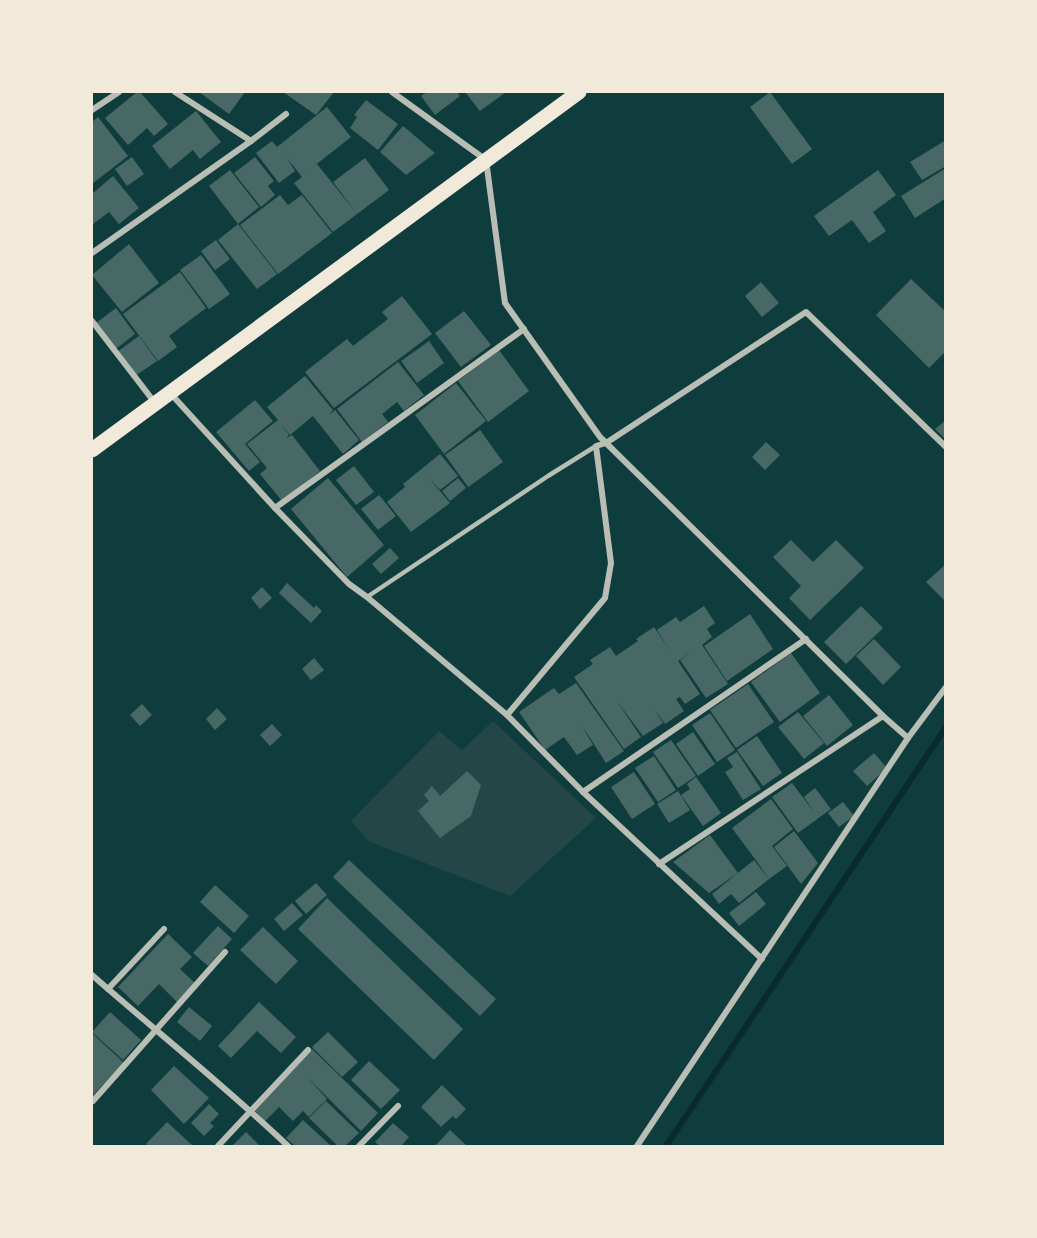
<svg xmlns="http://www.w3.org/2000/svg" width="1037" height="1238" font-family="'Fira Sans',sans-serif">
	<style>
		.green { fill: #244646 }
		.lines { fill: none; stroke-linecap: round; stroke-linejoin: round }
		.stream { stroke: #0a2a2b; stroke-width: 6 }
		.building { fill: #486865 }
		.service { stroke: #b8beb3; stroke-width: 4.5 }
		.minor { stroke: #b8beb3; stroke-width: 6 }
		.primary { stroke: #f1e9da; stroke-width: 15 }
	</style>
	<rect width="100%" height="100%" fill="#0f3d3e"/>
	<polygon class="green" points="493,721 596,818 510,896 368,841 351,821 439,731 462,750"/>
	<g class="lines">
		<polyline class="stream" points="666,1146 946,727"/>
	</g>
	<g class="building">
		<polygon points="137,92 140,92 168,124 154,136 147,128 128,145 105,118"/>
		<polygon points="199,92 245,92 229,114"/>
		<polygon points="283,92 334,92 316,115"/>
		<polygon points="427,92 457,92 460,96 435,115 421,96"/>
		<polygon points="465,92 506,92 480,111"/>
		<polygon points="770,92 812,149 792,164 750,107"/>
		<polygon points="366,100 398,124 378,150 350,128 357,117 354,115"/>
		<polygon points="327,107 351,137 304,174 317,164 357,214 333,232 294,183 302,177 287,158 295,171 279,183 256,153 272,141 277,147"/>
		<polygon points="196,111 221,142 200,159 193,150 170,169 152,146"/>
		<polygon points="98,117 128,156 92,184 92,122"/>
		<polygon points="403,126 435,153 406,175 380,152"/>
		<polygon points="946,140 946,166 922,180 910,162"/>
		<polygon points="132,157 144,174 127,186 115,169"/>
		<polygon points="255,157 274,181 268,186 275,195 261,207 234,173"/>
		<polygon points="365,158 389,190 357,214 333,182"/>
		<polygon points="946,168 946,198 915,218 901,196"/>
		<polygon points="230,170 259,207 238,224 209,186"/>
		<polygon points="878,170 896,195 873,212 886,231 869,243 852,220 829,236 814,216"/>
		<polygon points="113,176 139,208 119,224 109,212 92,225 92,191 93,193"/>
		<polygon points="280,195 288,205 302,195 332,233 278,274 240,225"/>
		<polygon points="238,224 277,274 257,289 218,240"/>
		<polygon points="216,240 230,259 215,270 201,251"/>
		<polygon points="129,244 159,283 122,312 92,275"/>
		<polygon points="201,255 230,294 209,309 180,270"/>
		<polygon points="180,272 206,308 169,336 177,347 158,361 123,314"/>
		<polygon points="911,279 946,312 946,351 929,368 876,315"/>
		<polygon points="761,282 779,303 762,317 745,296"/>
		<polygon points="402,296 432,334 334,408 305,372 347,339 353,346 388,319 382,312"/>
		<polygon points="116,308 135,334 116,349 96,323"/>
		<polygon points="464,311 491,345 461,367 435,333"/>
		<polygon points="139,336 157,361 135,376 117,352"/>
		<polygon points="429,341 444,363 417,383 401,361"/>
		<polygon points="499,350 529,391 488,422 458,381"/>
		<polygon points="398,362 424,395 404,411 397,402 382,414 388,422 362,442 337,409"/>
		<polygon points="305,376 333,410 329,415 335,410 359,440 343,454 313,416 290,435 281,424 289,435 286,438 292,435 320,471 282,501 260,474 267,468 247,444 278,420 267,407"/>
		<polygon points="456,383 486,421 444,454 415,415"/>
		<polygon points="255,400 273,421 245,444 260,462 249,471 216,432"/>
		<polygon points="946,420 946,440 935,429"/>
		<polygon points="480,430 503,462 468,487 445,455"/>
		<polygon points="766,442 780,455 765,470 752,457"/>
		<polygon points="440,454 458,476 440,490 428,477 450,503 411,532 387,502 405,487 403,484"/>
		<polygon points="354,466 374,492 356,505 336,480"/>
		<polygon points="328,478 384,545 347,577 291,509"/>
		<polygon points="458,478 466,488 450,501 442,491"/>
		<polygon points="379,495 396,516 378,530 361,509"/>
		<polygon points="791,540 813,562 836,540 864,568 810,620 789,598 801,586 773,557"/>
		<polygon points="390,548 399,558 381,574 372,564"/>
		<polygon points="946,564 946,602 926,582"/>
		<polygon points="287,583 314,608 316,605 322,611 311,623 279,593"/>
		<polygon points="262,587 272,598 260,609 251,598"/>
		<polygon points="704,606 715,623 707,629 712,637 702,645 728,684 706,698 680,660 698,647 678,661 700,694 685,704 680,697 676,699 684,711 665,724 655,710 663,723 643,736 616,700 641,737 624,749 574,677 593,664 590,660 610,647 616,656 638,641 636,639 654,627 671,652 657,630 676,617 680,622"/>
		<polygon points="861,606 883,628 846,664 824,642"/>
		<polygon points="750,614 773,649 727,681 704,646"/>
		<polygon points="874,639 901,667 883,685 856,656"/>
		<polygon points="791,653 820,693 780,722 751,682"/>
		<polygon points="314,658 324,670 311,680 302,669"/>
		<polygon points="576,683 624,751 606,763 581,724 593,745 577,755 564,737 545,750 519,712 554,688 559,694"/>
		<polygon points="748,684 774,722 736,748 710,710"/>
		<polygon points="829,695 853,725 827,746 803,716"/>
		<polygon points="142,704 152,715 140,726 130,715"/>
		<polygon points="217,708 227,719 215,730 206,719"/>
		<polygon points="798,712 824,743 804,759 778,727"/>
		<polygon points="710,713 735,750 717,762 692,725"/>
		<polygon points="272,724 282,735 270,746 260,735"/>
		<polygon points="693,732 715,764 698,776 676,744"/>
		<polygon points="757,736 782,773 763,786 737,750"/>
		<polygon points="671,740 696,776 678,788 653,752"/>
		<polygon points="737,752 761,789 743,800 725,772 733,767 727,758"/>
		<polygon points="874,753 887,768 867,786 853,771"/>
		<polygon points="654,756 676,790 658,802 635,768"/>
		<polygon points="467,771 481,785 471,816 440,838 418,811 429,801 424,795 432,786 440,796"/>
		<polygon points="634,772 655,804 632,819 611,787"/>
		<polygon points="696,777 721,813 703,826 681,795 690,789 687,784"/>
		<polygon points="792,783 814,812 804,797 815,788 831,809 798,833 772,797"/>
		<polygon points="678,791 690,810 669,823 657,804"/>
		<polygon points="771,799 793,829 772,846 787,866 769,879 755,859 765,851 755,859 732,828"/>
		<polygon points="843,802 854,816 839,827 828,813"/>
		<polygon points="794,831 818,863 801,884 774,847"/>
		<polygon points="710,835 738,873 709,893 673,862"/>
		<polygon points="349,860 496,999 480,1016 333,877"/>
		<polygon points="754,860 769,879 739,903 731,894 719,904 712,894"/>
		<polygon points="316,883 327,895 306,914 295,901"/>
		<polygon points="215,885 249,916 234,933 200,902"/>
		<polygon points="756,892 766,904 739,926 729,913"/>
		<polygon points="327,898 463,1029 434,1060 298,929"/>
		<polygon points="292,903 303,915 284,931 274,919"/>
		<polygon points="218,926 232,939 208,966 193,953"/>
		<polygon points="263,927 298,961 276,984 240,950"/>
		<polygon points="168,934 192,957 180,969 195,983 177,1002 159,984 138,1006 118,987"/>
		<polygon points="259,1002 296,1037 281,1053 257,1031 231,1058 218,1046"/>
		<polygon points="189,1007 212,1026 200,1041 177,1022"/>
		<polygon points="110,1012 141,1040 123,1060 92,1032"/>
		<polygon points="328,1032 358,1062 342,1077 312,1047"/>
		<polygon points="92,1033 124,1063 93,1095 92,1093"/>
		<polygon points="312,1049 378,1113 361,1131 307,1077 327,1099 309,1117 303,1111 293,1121 279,1107 265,1121 255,1111"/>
		<polygon points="369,1061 400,1090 381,1109 351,1080"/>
		<polygon points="174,1066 209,1098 184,1124 151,1090"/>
		<polygon points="442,1085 466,1109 456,1119 453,1116 441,1127 421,1107"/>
		<polygon points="326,1101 359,1133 345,1146 338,1146 309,1118"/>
		<polygon points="209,1104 219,1114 210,1123 214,1126 204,1136 191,1123"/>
		<polygon points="303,1120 331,1146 295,1146 286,1138"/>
		<polygon points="167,1122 192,1145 190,1146 149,1146 146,1144"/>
		<polygon points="393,1123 409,1137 401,1146 380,1146 375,1142"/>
		<polygon points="450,1130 467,1146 436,1145"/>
		<polygon points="246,1132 260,1146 232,1146"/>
	</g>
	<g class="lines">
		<polyline class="service" points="367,597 548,476 596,446"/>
		<g class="minor">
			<polyline points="175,92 251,141"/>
			<polyline points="392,92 486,160 505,303 600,437 883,716 908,738"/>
			<polyline points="92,110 119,92"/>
			<polyline points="92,253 251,141 286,114"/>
			<polyline points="92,321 155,403"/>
			<polyline points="171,394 275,508 349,584 367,597 507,715 583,792 762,959"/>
			<polyline points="275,508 524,329"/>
			<polyline points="507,715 605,598 611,563 596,446 606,443 806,312 946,447"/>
			<polyline points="583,792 806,639"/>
			<polyline points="659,864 883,716"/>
			<path d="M92 975C157 1032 225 1086 288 1146"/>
			<polyline points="108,989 164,929"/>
			<polyline points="93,1101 225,952"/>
			<polyline points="218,1146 308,1050"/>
			<polyline points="359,1146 398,1106"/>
			<polyline points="637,1146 908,738 946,687"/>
		</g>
		<polyline class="primary" points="92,450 579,92"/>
	</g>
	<rect width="1037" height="1238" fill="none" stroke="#f1e9da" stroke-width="186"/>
</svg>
